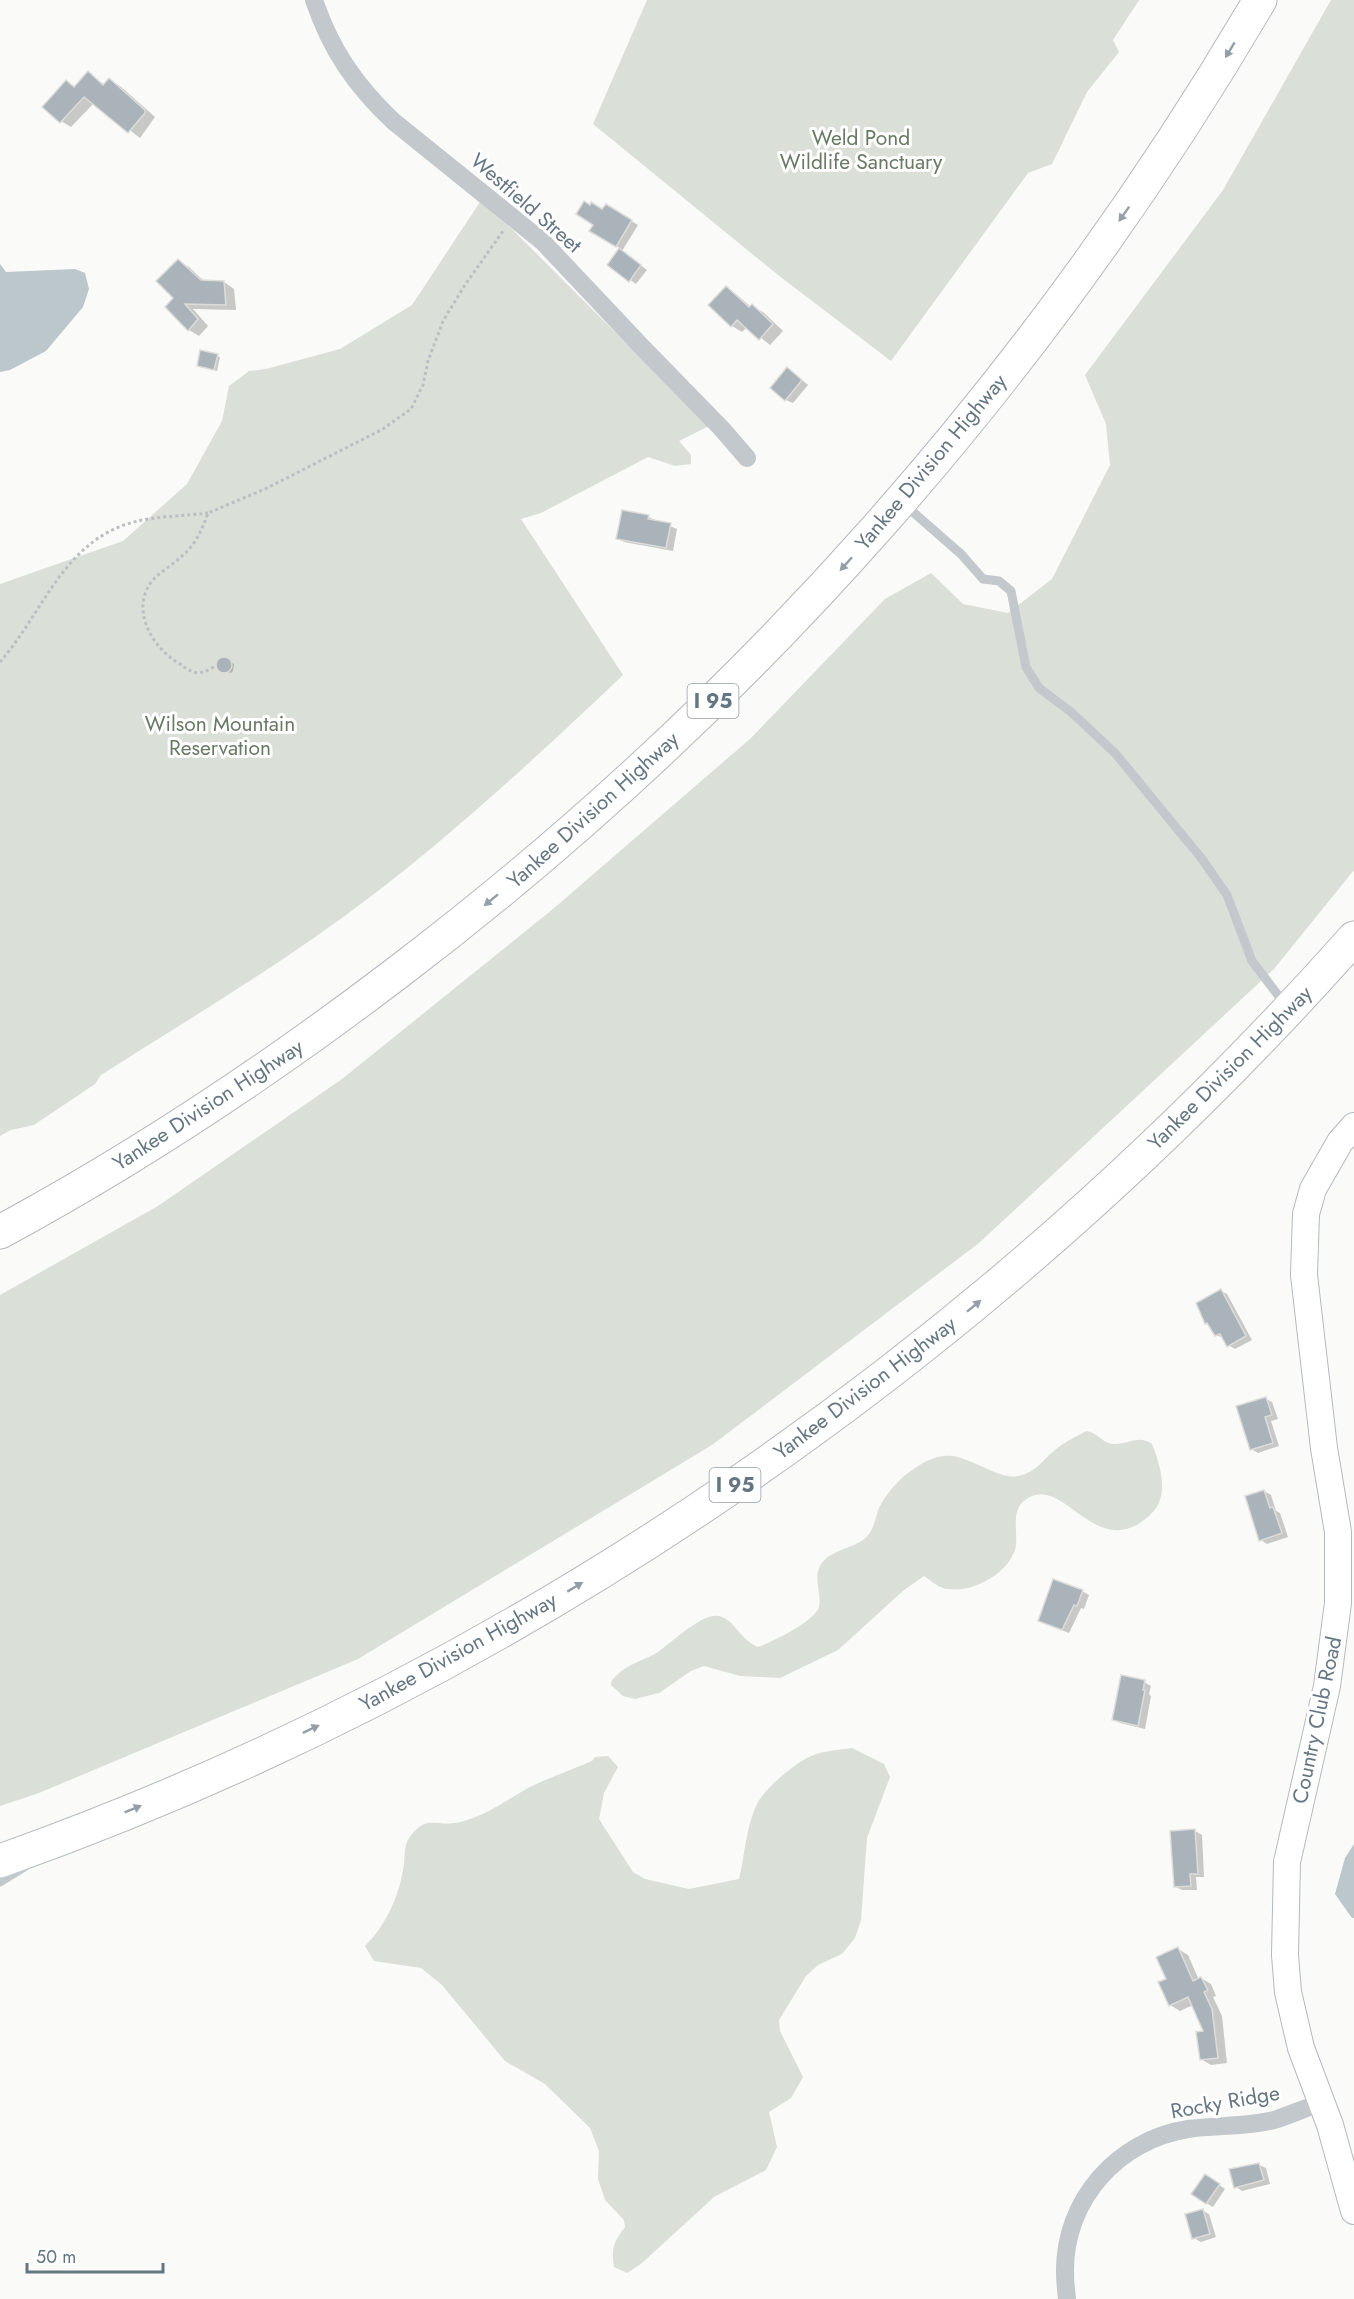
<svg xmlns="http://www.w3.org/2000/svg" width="1354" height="2299" font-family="Jost,sans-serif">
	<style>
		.green { fill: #dadfd7 }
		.water { fill: #bbc7cb }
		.shadow { fill: #0003 }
		.building { fill: #aab3b9; stroke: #dcdcda; stroke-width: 1.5 }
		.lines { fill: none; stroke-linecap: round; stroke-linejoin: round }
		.secondary-casing { stroke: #b3babf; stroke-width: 28 }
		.highway-casing { stroke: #b4b9bd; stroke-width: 35 }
		.path { stroke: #bbbfc2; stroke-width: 3; stroke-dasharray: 3 3; stroke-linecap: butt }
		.lane { stroke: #c3c8cc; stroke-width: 9 }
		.street { stroke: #c3c8cc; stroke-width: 18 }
		.secondary { stroke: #fff; stroke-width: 26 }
		.highway { stroke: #fff; stroke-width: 33 }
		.oneway { fill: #939fa8 }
		.labels { text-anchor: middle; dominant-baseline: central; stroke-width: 6; stroke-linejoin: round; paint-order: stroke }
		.shield { fill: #fff; stroke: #939fa8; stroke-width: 1.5 }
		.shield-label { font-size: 20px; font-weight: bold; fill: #657683 }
		.park-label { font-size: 21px; fill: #687a64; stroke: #fff }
		.street-label { font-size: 21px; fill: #657683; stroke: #fff }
	</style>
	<rect width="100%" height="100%" fill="#fafaf8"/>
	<g class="green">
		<polygon points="647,0 1139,0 1113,40 1119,52 1087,92 1052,164 1028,173 891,361 778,275 593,124"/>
		<polygon points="1331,0 1354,0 1354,870 1274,969 979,1243 712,1445 358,1659 39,1793 0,1806 0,1295 158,1206 342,1079 553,909 751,738 885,599 931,573 963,604 1008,613 1052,579 1110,465 1106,424 1085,375 1223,190"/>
		<path d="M480 202 513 230 709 426 679 441 691 455V464L675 466 648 457 541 513 521 519 623 675C543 751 461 827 374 894 287 961 192 1017 101 1075L95 1084 34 1125 11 1130 0 1136V584L123 541 187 484 222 421 229 386 249 371 266 369 340 349 412 305Z"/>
		<path d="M1086 1431C1097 1432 1102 1443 1113 1444 1128 1445 1138 1434 1152 1444 1160 1464 1170 1495 1152 1513 1099 1566 1066 1478 1030 1497 1007 1508 1020 1533 1015 1550 1006 1576 969 1595 943 1588 936 1586 929 1579 924 1576L904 1590 838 1650 780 1678 740 1676 704 1666 691 1671 659 1693 635 1699 623 1696 611 1685C612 1680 611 1681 615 1677 626 1665 641 1661 655 1654 669 1645 702 1612 719 1616 735 1620 740 1640 758 1647 772 1642 814 1622 819 1607 822 1594 813 1579 820 1566 831 1547 857 1550 869 1534 874 1528 876 1516 879 1508 885 1496 897 1481 908 1473 944 1447 954 1454 992 1471 999 1474 1011 1478 1018 1476 1035 1473 1043 1460 1055 1450 1064 1442 1076 1437 1086 1431Z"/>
		<path d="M852 1748 884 1764 890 1777 867 1838 861 1920 855 1938 842 1954 818 1965 806 1976 779 2020 780 2031 803 2077 791 2098 769 2112 777 2147 766 2170 714 2197 642 2263 627 2273 614 2267C611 2247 614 2242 625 2227L624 2220 605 2200 598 2179 599 2151 590 2128 545 2084 505 2061 442 1985 421 1968 374 1961 365 1946C387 1924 400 1894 404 1864 405 1853 404 1843 412 1834 427 1816 436 1826 454 1823 458 1823 463 1821 467 1820 490 1813 507 1800 528 1788 548 1778 571 1770 592 1761L595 1757 608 1756 618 1767 604 1793 599 1819 633 1872 645 1879 689 1889 739 1879C745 1854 746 1825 758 1802 766 1788 792 1766 807 1758 819 1751 838 1750 852 1748Z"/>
	</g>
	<g class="water">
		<polygon points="0,264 6,272 75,269 85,273 89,289 83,307 46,351 10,370 0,372"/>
		<polygon points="1354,1844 1354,1918 1352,1918 1335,1894 1345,1858"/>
	</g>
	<g class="shadow">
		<polygon points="88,73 105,85 109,80 120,86 155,117 140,138 94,103 71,127 61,121 66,82 76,87"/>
		<polygon points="606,206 638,225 622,251 647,270 636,284 609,264 621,249 591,231"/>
		<polygon points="178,261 189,267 205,282 224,282 234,289 236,310 193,309 208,326 199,336 189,330 167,307 175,298"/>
		<polygon points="726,288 736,294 751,307 752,306 763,312 783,331 770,345 747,327 742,332 732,326"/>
		<polygon points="217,356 220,357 217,371 198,366"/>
		<polygon points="794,373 808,385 793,403 786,400"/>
		<polygon points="648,517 677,529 673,551 624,542 618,538"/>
		<polygon points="226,658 234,664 233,671 231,673 219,669 218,662"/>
		<polygon points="1221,1291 1227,1294 1252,1340 1235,1349 1228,1345 1224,1338 1216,1335 1210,1325 1206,1323"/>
		<polygon points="1266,1399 1272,1402 1278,1419 1271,1421 1279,1446 1258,1453 1251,1449"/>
		<polygon points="1264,1491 1271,1495 1276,1511 1280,1513 1288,1537 1267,1544 1261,1540"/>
		<polygon points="1082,1591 1089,1595 1084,1609 1081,1608 1069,1633 1039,1621"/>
		<polygon points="1144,1682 1151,1686 1149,1694 1151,1696 1145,1729 1120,1723 1113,1719"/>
		<polygon points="1195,1831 1202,1835 1204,1877 1196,1877 1197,1890 1182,1890 1176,1887"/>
		<polygon points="1178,1949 1188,1955 1199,1980 1201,1978 1211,1984 1216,1996 1213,1997 1222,2016 1227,2063 1211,2065 1201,2059 1205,2033 1193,2005 1180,2011 1170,2005 1168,1980"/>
		<polygon points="1259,2165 1266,2168 1270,2184 1242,2191 1236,2187"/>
		<polygon points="1212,2180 1225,2189 1213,2207 1206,2203"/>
		<polygon points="1202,2210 1209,2214 1216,2237 1201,2242 1194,2238"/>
	</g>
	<g class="building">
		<polygon points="88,71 103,85 109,78 145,110 145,113 128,133 84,97 60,123 42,107 66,80 74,87"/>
		<polygon points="584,201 590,205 591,202 602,209 606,204 632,220 616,247 589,231 593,225 576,214"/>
		<polygon points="619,248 641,265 629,282 607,265"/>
		<polygon points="178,259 201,280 224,281 226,305 185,304 198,319 188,331 165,307 173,298 156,281"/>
		<polygon points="726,286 749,307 752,304 773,324 759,340 737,320 731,327 708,305"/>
		<polygon points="200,350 218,354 214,370 197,366"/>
		<polygon points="787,367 802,380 785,401 770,388"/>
		<polygon points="622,510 649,515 648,519 671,523 666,548 616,539"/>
		<circle cx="224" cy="665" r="8"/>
		<polygon points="1221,1289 1246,1336 1227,1347 1220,1334 1215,1336 1207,1323 1205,1324 1196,1303"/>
		<polygon points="1266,1397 1272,1415 1265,1417 1273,1443 1250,1450 1236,1406"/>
		<polygon points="1264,1490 1270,1508 1273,1507 1282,1533 1259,1541 1245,1496"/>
		<polygon points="1053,1579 1083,1590 1077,1606 1074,1605 1062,1630 1038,1621"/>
		<polygon points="1121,1675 1145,1680 1143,1690 1145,1690 1138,1726 1112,1720"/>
		<polygon points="1195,1829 1198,1874 1190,1874 1191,1886 1174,1887 1170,1831"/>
		<polygon points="1178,1947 1193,1981 1201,1977 1208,1990 1204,1992 1212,2009 1218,2058 1200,2060 1196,2032 1203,2031 1188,1997 1169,2006 1158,1982 1166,1979 1156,1957"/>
		<polygon points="1259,2163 1264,2180 1234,2188 1229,2169"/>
		<polygon points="1205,2174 1220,2184 1206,2204 1191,2194"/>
		<polygon points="1203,2209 1210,2234 1192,2239 1185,2214"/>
	</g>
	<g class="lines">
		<defs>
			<polyline id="secondary" points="1354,1126 1340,1142 1313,1189 1306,1214 1304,1275 1324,1448 1338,1532 1338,1603 1327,1686 1287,1862 1285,1955 1288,1992 1301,2048 1330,2125 1354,2211"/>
			<g id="highway">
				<path d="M0 1232C139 1157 271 1069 397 973 745 709 1039 377 1260 0"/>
				<path d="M0 1861C521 1676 988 1350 1354 938"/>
			</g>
		</defs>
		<use href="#secondary" class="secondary-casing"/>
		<use href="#highway" class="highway-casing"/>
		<g class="path">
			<path d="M0 662C43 613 64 540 134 522 156 516 186 516 208 513"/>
			<path d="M214 667C196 677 193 673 177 662 154 648 133 615 148 587 155 574 172 566 182 556 196 544 202 530 208 513L265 489 383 429 411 409 423 385 428 361 443 321 465 285 503 231"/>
		</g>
		<g class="lane">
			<polyline points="905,505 961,554 983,579 999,581 1011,591 1026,667 1039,688 1071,712 1115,753 1202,859 1227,895 1252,961 1284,1003"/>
			<polyline points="0,1882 26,1866"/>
		</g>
		<g class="street">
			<path d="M314 0C331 50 355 85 393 121L543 242 641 346 722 429 747 458"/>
			<path d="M1067 2299C1066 2290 1065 2281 1065 2272 1064 2200 1118 2140 1188 2129 1216 2125 1246 2127 1274 2120 1290 2115 1305 2108 1321 2103"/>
		</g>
		<use href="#secondary" class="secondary"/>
		<use href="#highway" class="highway"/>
	</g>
	<defs><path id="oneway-solid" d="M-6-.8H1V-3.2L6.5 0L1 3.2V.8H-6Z" transform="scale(1.5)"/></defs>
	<g class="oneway">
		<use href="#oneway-solid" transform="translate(1230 50) rotate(121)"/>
		<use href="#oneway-solid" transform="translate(1124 214) rotate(125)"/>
		<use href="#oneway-solid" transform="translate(846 564) rotate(132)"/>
		<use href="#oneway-solid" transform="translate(491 900) rotate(141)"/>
		<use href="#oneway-solid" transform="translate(974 1306) rotate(-39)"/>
		<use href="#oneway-solid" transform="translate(575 1587) rotate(-31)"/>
		<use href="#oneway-solid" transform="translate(311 1729) rotate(-25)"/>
		<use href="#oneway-solid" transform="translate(133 1809) rotate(-22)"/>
	</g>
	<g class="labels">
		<g class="shield">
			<rect x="687.5" y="684" width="51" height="34" rx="4.5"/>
			<rect x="709.5" y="1468" width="51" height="34" rx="4.5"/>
		</g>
		<g class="shield-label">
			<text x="713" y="701">I 95</text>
			<text x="735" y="1485">I 95</text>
		</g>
		<g class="park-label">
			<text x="861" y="138">Weld Pond<tspan x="861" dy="24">Wildlife Sanctuary</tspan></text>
			<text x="220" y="724">Wilson Mountain<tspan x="220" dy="24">Reservation</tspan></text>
		</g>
		<g class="street-label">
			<text transform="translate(526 203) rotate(41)">Westfield Street</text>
			<text transform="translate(931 462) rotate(-50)">Yankee Division Highway</text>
			<text transform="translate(593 810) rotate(-42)">Yankee Division Highway</text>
			<text transform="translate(1230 1068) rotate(-45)">Yankee Division Highway</text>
			<text transform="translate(208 1105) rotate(-33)">Yankee Division Highway</text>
			<text transform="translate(865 1388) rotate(-37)">Yankee Division Highway</text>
			<text transform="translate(458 1652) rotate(-29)">Yankee Division Highway</text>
			<text transform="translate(1317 1720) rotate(-78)">Country Club Road</text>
			<text transform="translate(1225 2102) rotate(-10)">Rocky Ridge</text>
		</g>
	</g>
	<path d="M27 2263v9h136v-9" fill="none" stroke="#657683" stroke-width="3"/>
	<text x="36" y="2263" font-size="18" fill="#657683" stroke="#ffffff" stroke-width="4.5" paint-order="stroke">50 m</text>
</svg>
